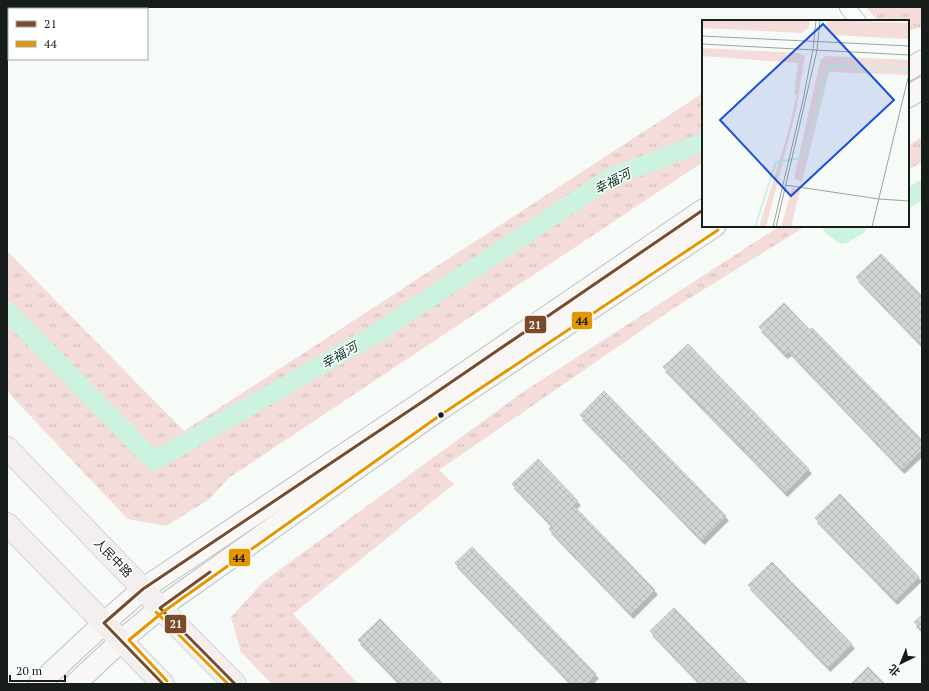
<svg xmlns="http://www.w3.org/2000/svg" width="929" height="691" viewBox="0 0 929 691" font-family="'PT Serif','Noto Sans SC',serif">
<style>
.grass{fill:url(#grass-tufts)}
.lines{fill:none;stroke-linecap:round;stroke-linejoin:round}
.canal{stroke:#cbf3df;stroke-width:19}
.building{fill:url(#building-cross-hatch);stroke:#bfc5c2;filter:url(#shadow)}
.minor-casing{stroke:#bdc2bf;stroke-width:17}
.secondary-casing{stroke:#bdc2bf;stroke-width:23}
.primary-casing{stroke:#d2d5d3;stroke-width:24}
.minor{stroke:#fefefe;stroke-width:15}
.secondary{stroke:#f9f7f6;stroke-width:21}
.primary{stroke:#f5eeee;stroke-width:22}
.bus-1-casing{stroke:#fff;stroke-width:6}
.bus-2-casing{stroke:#fff;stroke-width:6}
.bus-1{stroke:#7a4b2a;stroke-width:3}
.bus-2{stroke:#e19803;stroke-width:3}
.bus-dot{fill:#171e1a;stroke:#fff;stroke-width:1.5}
.labels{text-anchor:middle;stroke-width:3;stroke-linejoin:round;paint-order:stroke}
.street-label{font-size:12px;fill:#171e1a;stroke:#fff}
.water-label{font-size:13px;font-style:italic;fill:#033321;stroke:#fff}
.inset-river{fill:none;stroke:#cbf3df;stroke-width:2}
.inset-road{fill:none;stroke:#9da39f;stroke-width:1}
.view{fill:#1d4ed8;fill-opacity:0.15;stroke:#1d4ed8;stroke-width:2}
.inset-edge{fill:none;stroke:#171e1a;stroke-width:2}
.line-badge{stroke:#fff;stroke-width:1.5}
.badge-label{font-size:11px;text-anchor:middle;font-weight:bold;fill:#fff}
.pale-badge-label{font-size:11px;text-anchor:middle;font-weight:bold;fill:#111}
</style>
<defs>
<pattern id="grass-tufts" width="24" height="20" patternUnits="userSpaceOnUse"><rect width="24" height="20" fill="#f3dcd9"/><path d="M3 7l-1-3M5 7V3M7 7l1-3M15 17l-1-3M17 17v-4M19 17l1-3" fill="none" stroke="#d0bcba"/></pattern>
<pattern id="building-cross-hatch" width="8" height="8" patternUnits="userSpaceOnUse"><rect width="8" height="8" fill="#d1d7d4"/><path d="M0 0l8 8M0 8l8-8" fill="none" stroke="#b3b8b5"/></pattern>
<filter id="shadow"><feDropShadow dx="2.5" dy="4.5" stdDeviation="0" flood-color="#0004"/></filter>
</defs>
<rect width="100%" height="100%" fill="#f6fbf8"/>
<!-- grass -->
<g class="grass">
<polygon points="866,7 922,7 922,27 908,31 908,21 878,21"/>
<polygon points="703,93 703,162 230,477 208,500 166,526 128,519 83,472 7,391 7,251 184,431"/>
<polygon points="922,137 922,162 908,170 908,145"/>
<polygon points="780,226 806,226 674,308 439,470 454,484 293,614 358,684 272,684 241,652 231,617 263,582 523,392"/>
</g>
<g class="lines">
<!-- canal -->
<g class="canal">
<polyline points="908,198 922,190"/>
<polyline points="832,226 843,234 857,226"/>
<polyline points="7,311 154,461 377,333 610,178 703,142"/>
</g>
</g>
<!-- building -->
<g class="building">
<polygon points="881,254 922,296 922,345 856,277"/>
<polygon points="784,303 810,330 812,328 922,440 922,450 902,469 789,351 785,354 759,327"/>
<polygon points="688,344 809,469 785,492 663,367"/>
<polygon points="604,391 726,516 702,540 580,415"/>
<polygon points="538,459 578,501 573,505 655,590 631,614 549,529 552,525 512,484"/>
<polygon points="840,494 919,577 895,600 815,518"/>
<polygon points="472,547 596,674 585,684 572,684 455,563"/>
<polygon points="772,562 852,644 828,667 748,585"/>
<polygon points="674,608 748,684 701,684 650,631"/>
<polygon points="922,615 922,630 914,622"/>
<polygon points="380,619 443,684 401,684 358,640"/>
<polygon points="868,667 885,684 851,684"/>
</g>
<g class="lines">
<defs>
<polyline id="minor" points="847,7 858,21"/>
<g id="secondary">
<polyline points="908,70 922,61"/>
<polyline points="908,97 922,88"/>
<polyline points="39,684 104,623 143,589 428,398 703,210"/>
<polyline points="75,684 122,640 160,608 436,412 715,226"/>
</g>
<g id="primary">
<polyline points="7,448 143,589 160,608 235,684"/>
<polyline points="7,524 163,684"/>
</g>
</defs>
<!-- minor casing -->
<use href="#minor" class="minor-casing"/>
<!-- secondary casing -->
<use href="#secondary" class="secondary-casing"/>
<!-- primary casing -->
<use href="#primary" class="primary-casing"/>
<!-- minor -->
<use href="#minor" class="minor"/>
<!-- secondary -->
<use href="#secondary" class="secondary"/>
<!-- primary -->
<use href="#primary" class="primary"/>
<defs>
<g id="bus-1">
<polyline points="210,572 160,608 235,684"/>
<polyline points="163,684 104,623 143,589 428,398 703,210"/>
</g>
<g id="bus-2">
<polyline points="156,612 228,684"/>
<polyline points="167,681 129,640 163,612 439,416 718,230"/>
</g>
</defs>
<!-- bus-1 casing -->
<use href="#bus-1" class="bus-1-casing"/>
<!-- bus-2 casing -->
<use href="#bus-2" class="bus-2-casing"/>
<!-- bus-1 -->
<use href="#bus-1" class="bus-1"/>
<!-- bus-2 -->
<use href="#bus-2" class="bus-2"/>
</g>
<!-- markers -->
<circle class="bus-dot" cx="441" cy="415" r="3.5"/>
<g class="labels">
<!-- street labels -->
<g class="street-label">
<text transform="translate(113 558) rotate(46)" y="4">人民中路</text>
</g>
<!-- water labels -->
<g class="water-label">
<text transform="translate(612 181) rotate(-27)" y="5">幸福河</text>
<text transform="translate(339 355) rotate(-30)" y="5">幸福河</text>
</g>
</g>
<!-- overview -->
<g transform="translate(702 20)">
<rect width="207" height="207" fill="#f6fbf8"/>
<path d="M0,0H108L107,7L100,13L0,8ZM125,0L207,3V19L132,15L125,10ZM0,28L98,33L103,36L94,91L64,207H57L85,116L95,74H92L96,43L0,36ZM124,36L207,40V55L127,52L100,162L92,158L117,46L119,39ZM90,168L98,170L89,207H79Z" fill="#f3dcd9"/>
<path class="inset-river" d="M53,207L74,142L99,138L106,124L127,45L207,49"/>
<path class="inset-road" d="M0,16L207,26M0,24L207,35M83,165L177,179L207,181M71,207L101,80L111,29L114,0M74,207L115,30L118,0M170,207L207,54"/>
<path class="view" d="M121,4L192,80L89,176L18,100Z"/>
<rect width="207" height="207" class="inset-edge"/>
</g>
<g class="line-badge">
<rect x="571" y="311" width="22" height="19" rx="4" fill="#e19803"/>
<rect x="524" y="315" width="23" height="19" rx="4" fill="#7a4b2a"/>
<rect x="228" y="548" width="23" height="19" rx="4" fill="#e19803"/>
<rect x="164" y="614" width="23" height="20" rx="4" fill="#7a4b2a"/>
</g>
<g class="badge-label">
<text x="535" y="329">21</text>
<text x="176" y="628">21</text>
</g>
<g class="pale-badge-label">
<text x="582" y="325">44</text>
<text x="239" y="562">44</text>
</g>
<!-- border -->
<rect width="929" height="691" fill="none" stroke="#171e1a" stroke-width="16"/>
<!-- legend -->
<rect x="8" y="8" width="140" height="52" fill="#ffffff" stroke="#a2a5a3"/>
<rect x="16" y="21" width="20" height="6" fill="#7a4b2a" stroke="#a2a5a3"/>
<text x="44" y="28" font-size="12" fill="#171e1a">21</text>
<rect x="16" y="41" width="20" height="6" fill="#e19803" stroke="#a2a5a3"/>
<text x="44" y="48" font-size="12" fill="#171e1a">44</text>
<!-- north arrow -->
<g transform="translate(901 663) rotate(223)" stroke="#ffffff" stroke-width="3" paint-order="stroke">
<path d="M0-3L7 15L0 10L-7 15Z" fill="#171e1a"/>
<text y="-6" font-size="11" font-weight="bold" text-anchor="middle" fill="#171e1a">北</text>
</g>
<!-- scale -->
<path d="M10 675v6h55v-6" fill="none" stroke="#171e1a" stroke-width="2"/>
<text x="16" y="675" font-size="12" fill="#171e1a" stroke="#ffffff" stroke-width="3" paint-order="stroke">20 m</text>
</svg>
